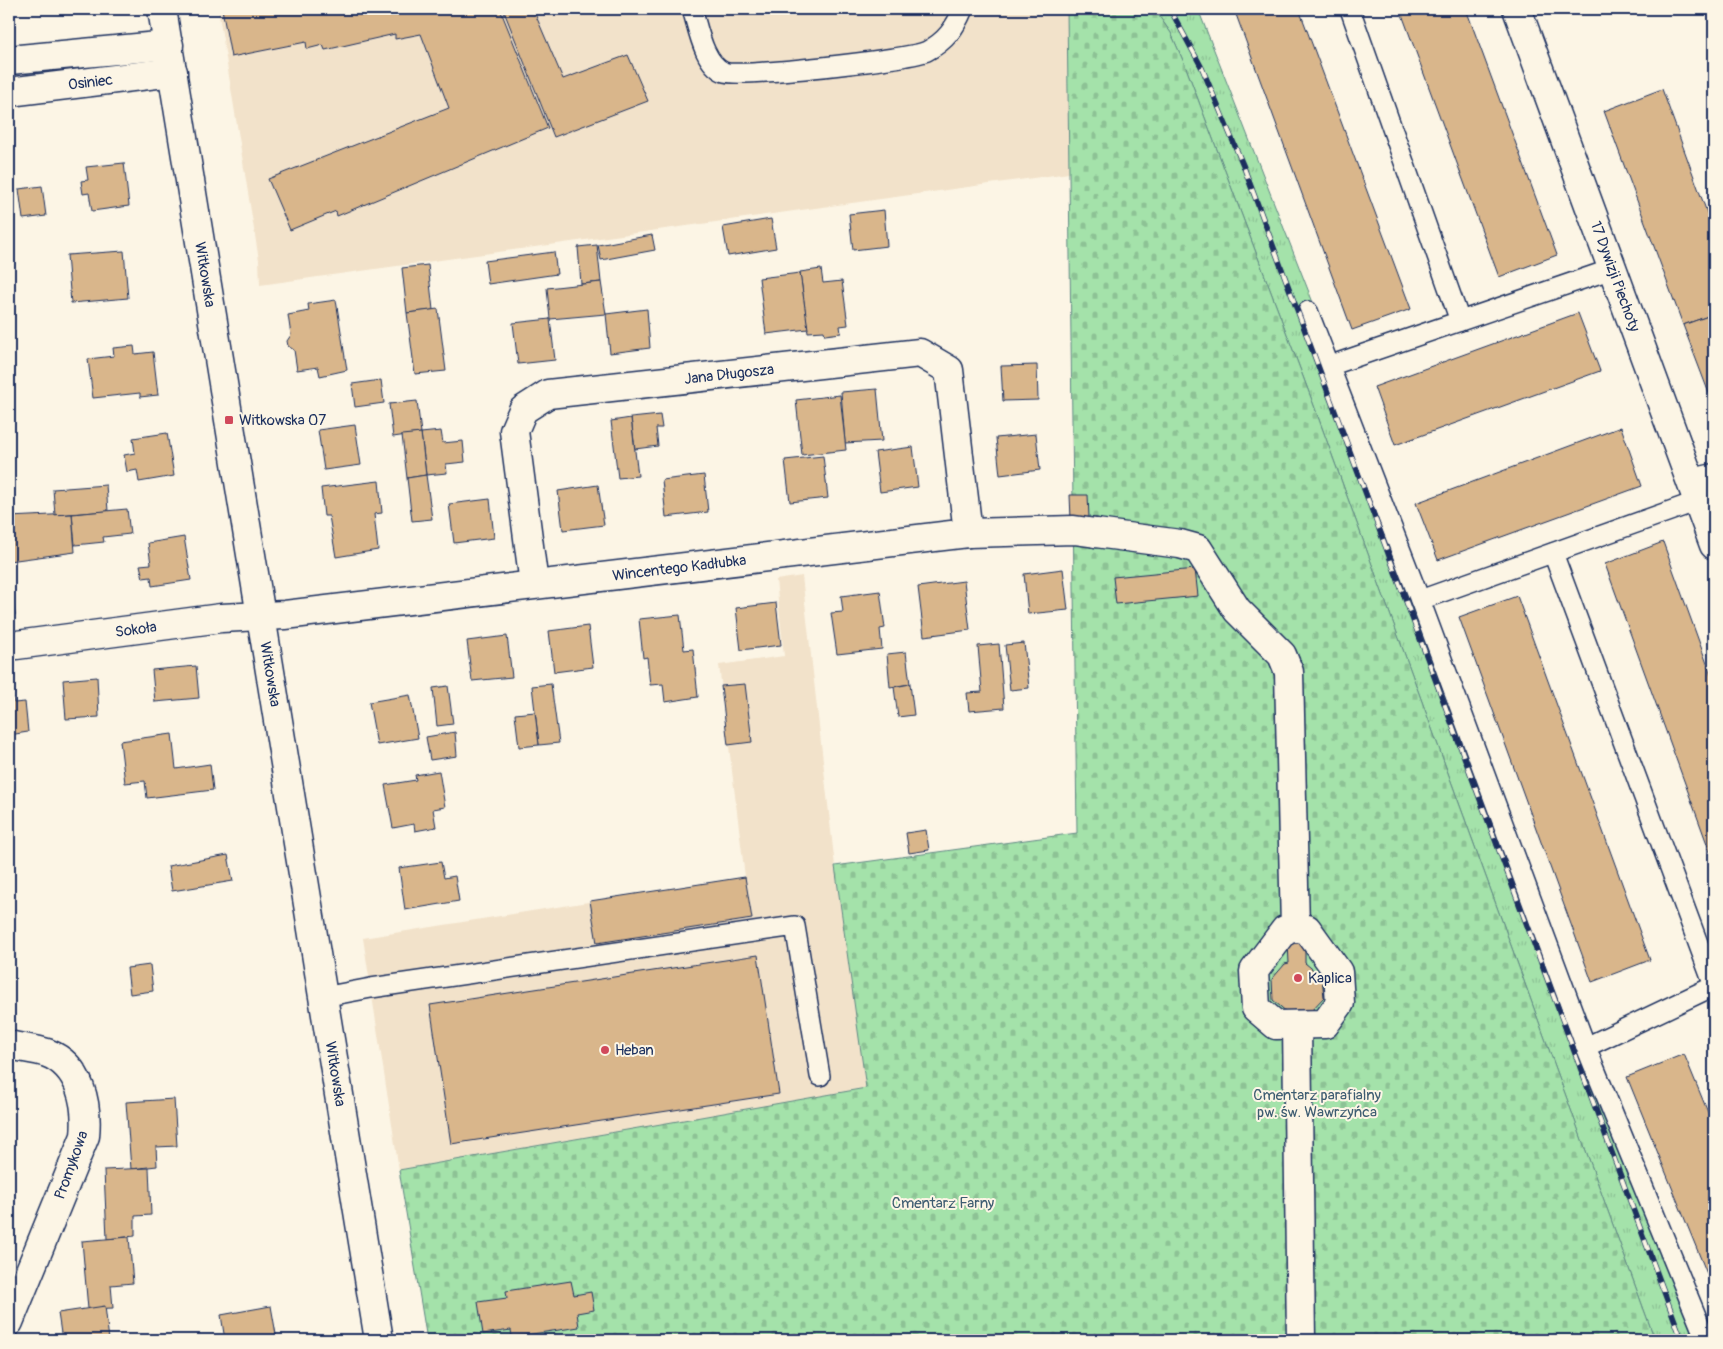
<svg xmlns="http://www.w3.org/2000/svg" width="1723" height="1349" viewBox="0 0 1723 1349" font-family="Pangolin,sans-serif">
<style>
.built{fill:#f2e2ca}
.grass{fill:url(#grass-tufts);stroke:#608884}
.cemetery{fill:url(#cemetery-stones);stroke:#608884}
.building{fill:#d9b68b;stroke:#1b2f5e}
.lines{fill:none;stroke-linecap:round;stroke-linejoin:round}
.service-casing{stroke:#1b2f5e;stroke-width:22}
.pedestrian-casing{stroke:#1b2f5e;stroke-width:31}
.minor-casing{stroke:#1b2f5e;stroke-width:31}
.tertiary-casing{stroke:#1b2f5e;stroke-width:31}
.service{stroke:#fcf5e5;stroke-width:19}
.pedestrian{stroke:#fcf5e5;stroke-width:28}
.minor{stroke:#fcf5e5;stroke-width:28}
.tertiary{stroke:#fcf5e5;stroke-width:28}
.rail-casing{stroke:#1b2f5e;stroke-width:5.5}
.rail{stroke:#fcf5e5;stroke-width:4;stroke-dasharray:11;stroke-linecap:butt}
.poi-dot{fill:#d1495b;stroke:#fcf5e5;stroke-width:2}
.labels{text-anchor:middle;stroke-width:4;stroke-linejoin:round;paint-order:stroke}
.street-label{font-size:15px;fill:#1b2f5e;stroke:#fcf5e5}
.poi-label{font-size:15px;fill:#1b2f5e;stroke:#fcf5e5;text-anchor:start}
.park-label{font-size:15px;fill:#3d5c71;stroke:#fcf5e5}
</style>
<defs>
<pattern id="grass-tufts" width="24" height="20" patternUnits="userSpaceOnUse" patternTransform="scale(1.25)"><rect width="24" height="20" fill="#a4e2aa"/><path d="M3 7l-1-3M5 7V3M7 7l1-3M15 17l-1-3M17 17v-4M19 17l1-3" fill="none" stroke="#8dc295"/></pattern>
<pattern id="cemetery-stones" width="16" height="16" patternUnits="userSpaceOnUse" patternTransform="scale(1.25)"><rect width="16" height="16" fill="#a4e2aa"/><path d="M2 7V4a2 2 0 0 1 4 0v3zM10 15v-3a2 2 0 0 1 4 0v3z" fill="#8dc295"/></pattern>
</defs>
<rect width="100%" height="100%" fill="#fcf5e5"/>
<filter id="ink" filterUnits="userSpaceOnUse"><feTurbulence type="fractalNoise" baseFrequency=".02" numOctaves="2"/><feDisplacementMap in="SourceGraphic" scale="10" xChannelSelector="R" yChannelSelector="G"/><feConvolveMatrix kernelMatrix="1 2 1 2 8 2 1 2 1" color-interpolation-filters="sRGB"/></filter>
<g filter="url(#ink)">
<!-- built -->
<g class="built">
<polygon points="218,9 1067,9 1069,173 260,285 259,260"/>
<polygon points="802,576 835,866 867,1088 399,1170 363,938 745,877 719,665 784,656 776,580"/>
</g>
<!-- grass -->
<polygon class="grass" points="1154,9 1198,9 1332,351 1706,1340 1655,1340 1313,403 1185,65 1171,33"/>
<!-- cemetery -->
<polygon class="cemetery" points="1067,9 1154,9 1171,33 1185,65 1313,403 1655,1340 427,1340 399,1170 866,1088 835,866 1077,833"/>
<!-- building -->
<g class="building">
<polygon points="222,9 500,9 548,128 337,216 336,211 290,230 268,179 449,108 421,34 395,39 395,34 325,50 323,45 307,49 306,42 231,57"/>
<polygon points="533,9 563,79 628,55 648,101 554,137 503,9"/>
<polygon points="1234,9 1299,9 1411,309 1352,330"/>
<polygon points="1400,9 1466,9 1557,255 1499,277"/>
<polygon points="1662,89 1714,232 1714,314 1683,325 1604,111"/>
<polygon points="124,163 129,206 92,211 89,193 83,194 81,181 88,180 86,167"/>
<polygon points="42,186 46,216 23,219 19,189"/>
<polygon points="884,210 887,246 853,250 849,214"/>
<polygon points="771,219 776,248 728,256 723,227"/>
<polygon points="652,235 655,250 601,260 598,245"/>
<polygon points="597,245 601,282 581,284 578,247"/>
<polygon points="124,251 128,298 71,303 67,255"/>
<polygon points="554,252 557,274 488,284 485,261"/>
<polygon points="428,265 433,310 407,313 402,268"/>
<polygon points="821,269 823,283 842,281 848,325 840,326 841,333 825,335 824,331 808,332 800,272"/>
<polygon points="800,273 808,329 766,334 759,278"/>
<polygon points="601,282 606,314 550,319 547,288"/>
<polygon points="336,300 347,370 320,376 318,367 297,370 294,350 288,346 287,341 291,335 288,315 309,311 308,304"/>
<polygon points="438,309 446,371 415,374 407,313"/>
<polygon points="647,309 650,348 610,353 606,314"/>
<polygon points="1578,313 1600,371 1395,445 1374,387"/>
<polygon points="1714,314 1714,395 1710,396 1683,325"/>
<polygon points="550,319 555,360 518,364 513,323"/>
<polygon points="134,346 135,354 153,352 158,395 140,397 140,393 93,398 88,359 114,356 113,348"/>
<polygon points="1037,365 1038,400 1003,401 1001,366"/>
<polygon points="381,380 384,403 355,407 352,384"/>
<polygon points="877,389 882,441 845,443 841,392"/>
<polygon points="840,395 846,450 802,455 796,400"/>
<polygon points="417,401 421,433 393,437 389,404"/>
<polygon points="660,415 662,428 656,428 658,446 635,449 631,418"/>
<polygon points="631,418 638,476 618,478 611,421"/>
<polygon points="355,425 361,465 324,470 318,430"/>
<polygon points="1621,427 1642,486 1438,560 1416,503"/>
<polygon points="441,431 443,443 463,441 465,462 446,464 447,473 426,475 421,433"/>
<polygon points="167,433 174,476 139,482 137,470 127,472 124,455 135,453 133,438"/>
<polygon points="421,433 426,475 407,478 402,435"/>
<polygon points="1036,434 1040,470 1000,475 996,438"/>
<polygon points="913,447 918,487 880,492 875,452"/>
<polygon points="823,456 828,498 790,502 785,460"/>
<polygon points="426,475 432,519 412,521 407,478"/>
<polygon points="704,475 708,512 666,517 662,480"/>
<polygon points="379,481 382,513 374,514 378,550 336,557 329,516 324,516 321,488"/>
<polygon points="106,485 108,511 55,515 53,489"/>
<polygon points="598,485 604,525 563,530 558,491"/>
<polygon points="1070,495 1088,495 1089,518 1071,519"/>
<polygon points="490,499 494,538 454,543 449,504"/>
<polygon points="127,509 130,534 103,537 104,542 75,545 72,514"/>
<polygon points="72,514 75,552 9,561 9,517"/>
<polygon points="184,537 191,580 152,586 151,577 143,578 140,565 151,564 148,543"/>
<polygon points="1663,542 1714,683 1714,863 1605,564"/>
<polygon points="9,567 15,615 9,616"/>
<polygon points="1063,569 1068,610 1028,614 1024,574"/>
<polygon points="1195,569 1198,596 1116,604 1113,577"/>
<polygon points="964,581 970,630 924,636 918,587"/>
<polygon points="880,591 885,628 880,629 882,649 837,654 831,613 843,612 841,596"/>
<polygon points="1517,596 1650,960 1592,982 1459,617"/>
<polygon points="776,603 781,645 741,650 736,608"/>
<polygon points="680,615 684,650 693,649 698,697 665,702 663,684 650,685 647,657 643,658 639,619"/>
<polygon points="588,626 593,667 554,672 549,631"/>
<polygon points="507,636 512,677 472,681 467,641"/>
<polygon points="1024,643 1029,688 1010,690 1005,645"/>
<polygon points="999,644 1004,708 969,711 967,693 982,692 978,646"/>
<polygon points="906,652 910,684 890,687 887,654"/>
<polygon points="196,666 199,698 155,702 152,670"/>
<polygon points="97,677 99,717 66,719 63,680"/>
<polygon points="551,684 559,743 539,745 532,686"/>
<polygon points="745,684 752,742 728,745 721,686"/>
<polygon points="910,684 914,715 898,717 894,687"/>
<polygon points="9,686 12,686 14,703 25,702 28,732 9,735"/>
<polygon points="448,686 453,724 437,726 433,688"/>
<polygon points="410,695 418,738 377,745 369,702"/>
<polygon points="535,712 539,745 519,747 515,714"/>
<polygon points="455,732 457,756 430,760 426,737"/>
<polygon points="172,734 176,769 210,764 213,790 147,798 145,781 125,783 120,741"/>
<polygon points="439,771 445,807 433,809 436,827 415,831 414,824 393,828 385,785 416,780 415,775"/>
<polygon points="926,830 929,850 909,853 906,833"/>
<polygon points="228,855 233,881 172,891 168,866"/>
<polygon points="441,862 444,878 455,876 459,901 405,910 399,868"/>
<polygon points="745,877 752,919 597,943 590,901"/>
<polygon points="1305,942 1305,963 1322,977 1324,997 1310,1012 1289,1014 1273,1000 1272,979 1285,964 1289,963 1288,943"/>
<polygon points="758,955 779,1094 451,1144 430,1005"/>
<polygon points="150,965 153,991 130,994 127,968"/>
<polygon points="1684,1054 1714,1127 1714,1291 1627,1077"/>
<polygon points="174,1099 177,1146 156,1147 157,1166 131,1169 126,1102"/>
<polygon points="149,1168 151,1215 135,1216 135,1236 107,1239 104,1170"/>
<polygon points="129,1237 133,1283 111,1285 113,1308 88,1309 82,1241"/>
<polygon points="571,1281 574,1295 591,1292 594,1310 577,1313 579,1327 512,1337 511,1330 483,1334 478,1302 507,1298 506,1291"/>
<polygon points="105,1306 109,1340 62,1340 58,1313"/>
<polygon points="271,1306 277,1340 225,1340 221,1315"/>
</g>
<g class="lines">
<defs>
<g id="service">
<path d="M692,9C698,27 703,63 724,72C739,78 911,59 927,51C946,41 955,28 963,9"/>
<polyline points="1350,9 1460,321"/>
<polyline points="1308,311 1420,600 1586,1047 1706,1340"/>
<polyline points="1329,366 1612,269"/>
<polyline points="1553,553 1714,986"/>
<polyline points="1420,600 1698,501"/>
<polyline points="323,997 371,988 795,926 820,1076"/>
<polyline points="1586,1047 1714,986"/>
</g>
<g id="pedestrian">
<polyline points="1096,533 1180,544 1198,549 1237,610 1282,655 1289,672 1295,928"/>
<polygon points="1295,928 1307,929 1338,972 1340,1003 1325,1024 1276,1025 1256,1008 1254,971 1285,930"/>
<polyline points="1297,1025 1301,1340"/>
</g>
<g id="minor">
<path id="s1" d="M1517,9L1714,545"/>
<polyline points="1692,483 1714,478"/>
<path id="s2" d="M534,584L514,431L523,410L548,394L920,353L949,370L968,533"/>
<path id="s3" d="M9,646L221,618L285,615L968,533L1074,530L1096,533"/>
<path d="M9,1045C21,1048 35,1049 47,1053C81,1066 88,1105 85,1136L9,1322"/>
</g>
<g id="tertiary">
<path id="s4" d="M162,9L379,1340"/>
<polyline points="9,60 169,45"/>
<path id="s5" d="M9,92L173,72"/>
</g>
</defs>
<!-- service casing -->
<use href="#service" class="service-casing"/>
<!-- pedestrian casing -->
<use href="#pedestrian" class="pedestrian-casing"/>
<!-- minor casing -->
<use href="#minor" class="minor-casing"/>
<!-- tertiary casing -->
<use href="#tertiary" class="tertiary-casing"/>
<!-- service -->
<use href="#service" class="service"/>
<!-- pedestrian -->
<use href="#pedestrian" class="pedestrian"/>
<!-- minor -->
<use href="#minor" class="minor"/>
<!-- tertiary -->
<use href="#tertiary" class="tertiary"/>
<defs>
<polyline id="rail" points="1170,9 1202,68 1243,165 1682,1340"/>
</defs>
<!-- rail casing -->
<use href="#rail" class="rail-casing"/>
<!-- rail -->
<use href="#rail" class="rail"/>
</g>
</g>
<!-- markers -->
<g class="poi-dot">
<rect x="224" y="415" width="10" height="10" rx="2.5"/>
<circle cx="1298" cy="978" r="5"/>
<circle cx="605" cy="1050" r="5"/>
</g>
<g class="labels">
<!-- street labels -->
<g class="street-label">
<text dy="5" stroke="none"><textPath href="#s5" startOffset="82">Osiniec</textPath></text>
<text dy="5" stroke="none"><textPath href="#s4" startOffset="269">Witkowska</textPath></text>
<text dy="5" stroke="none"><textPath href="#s1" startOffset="285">17 Dywizji Piechoty</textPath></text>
<text dy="5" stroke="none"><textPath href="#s2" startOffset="389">Jana Długosza</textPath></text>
<text dy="5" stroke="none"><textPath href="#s3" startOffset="675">Wincentego Kadłubka</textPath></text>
<text dy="5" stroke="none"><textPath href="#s3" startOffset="128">Sokoła</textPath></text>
<text dy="5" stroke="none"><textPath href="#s4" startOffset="674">Witkowska</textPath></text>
<text dy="5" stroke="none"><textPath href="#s4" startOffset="1079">Witkowska</textPath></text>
<text transform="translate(71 1165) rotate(-70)" y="5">Promykowa</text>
</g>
<!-- poi labels -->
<g class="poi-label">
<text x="239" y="425">Witkowska 07</text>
<text x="1308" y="983">Kaplica</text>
<text x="615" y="1055">Heban</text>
</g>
<!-- park labels -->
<g class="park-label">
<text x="1317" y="1100">Cmentarz parafialny<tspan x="1317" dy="17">pw. św. Wawrzyńca</tspan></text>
<text x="943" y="1208">Cmentarz Farny</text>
</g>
</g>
<!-- margin -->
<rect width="1723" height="1349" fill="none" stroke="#fcf5e5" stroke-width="30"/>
<rect x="15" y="15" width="1693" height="1319" fill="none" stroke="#1b2f5e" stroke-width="2" filter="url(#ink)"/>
</svg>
